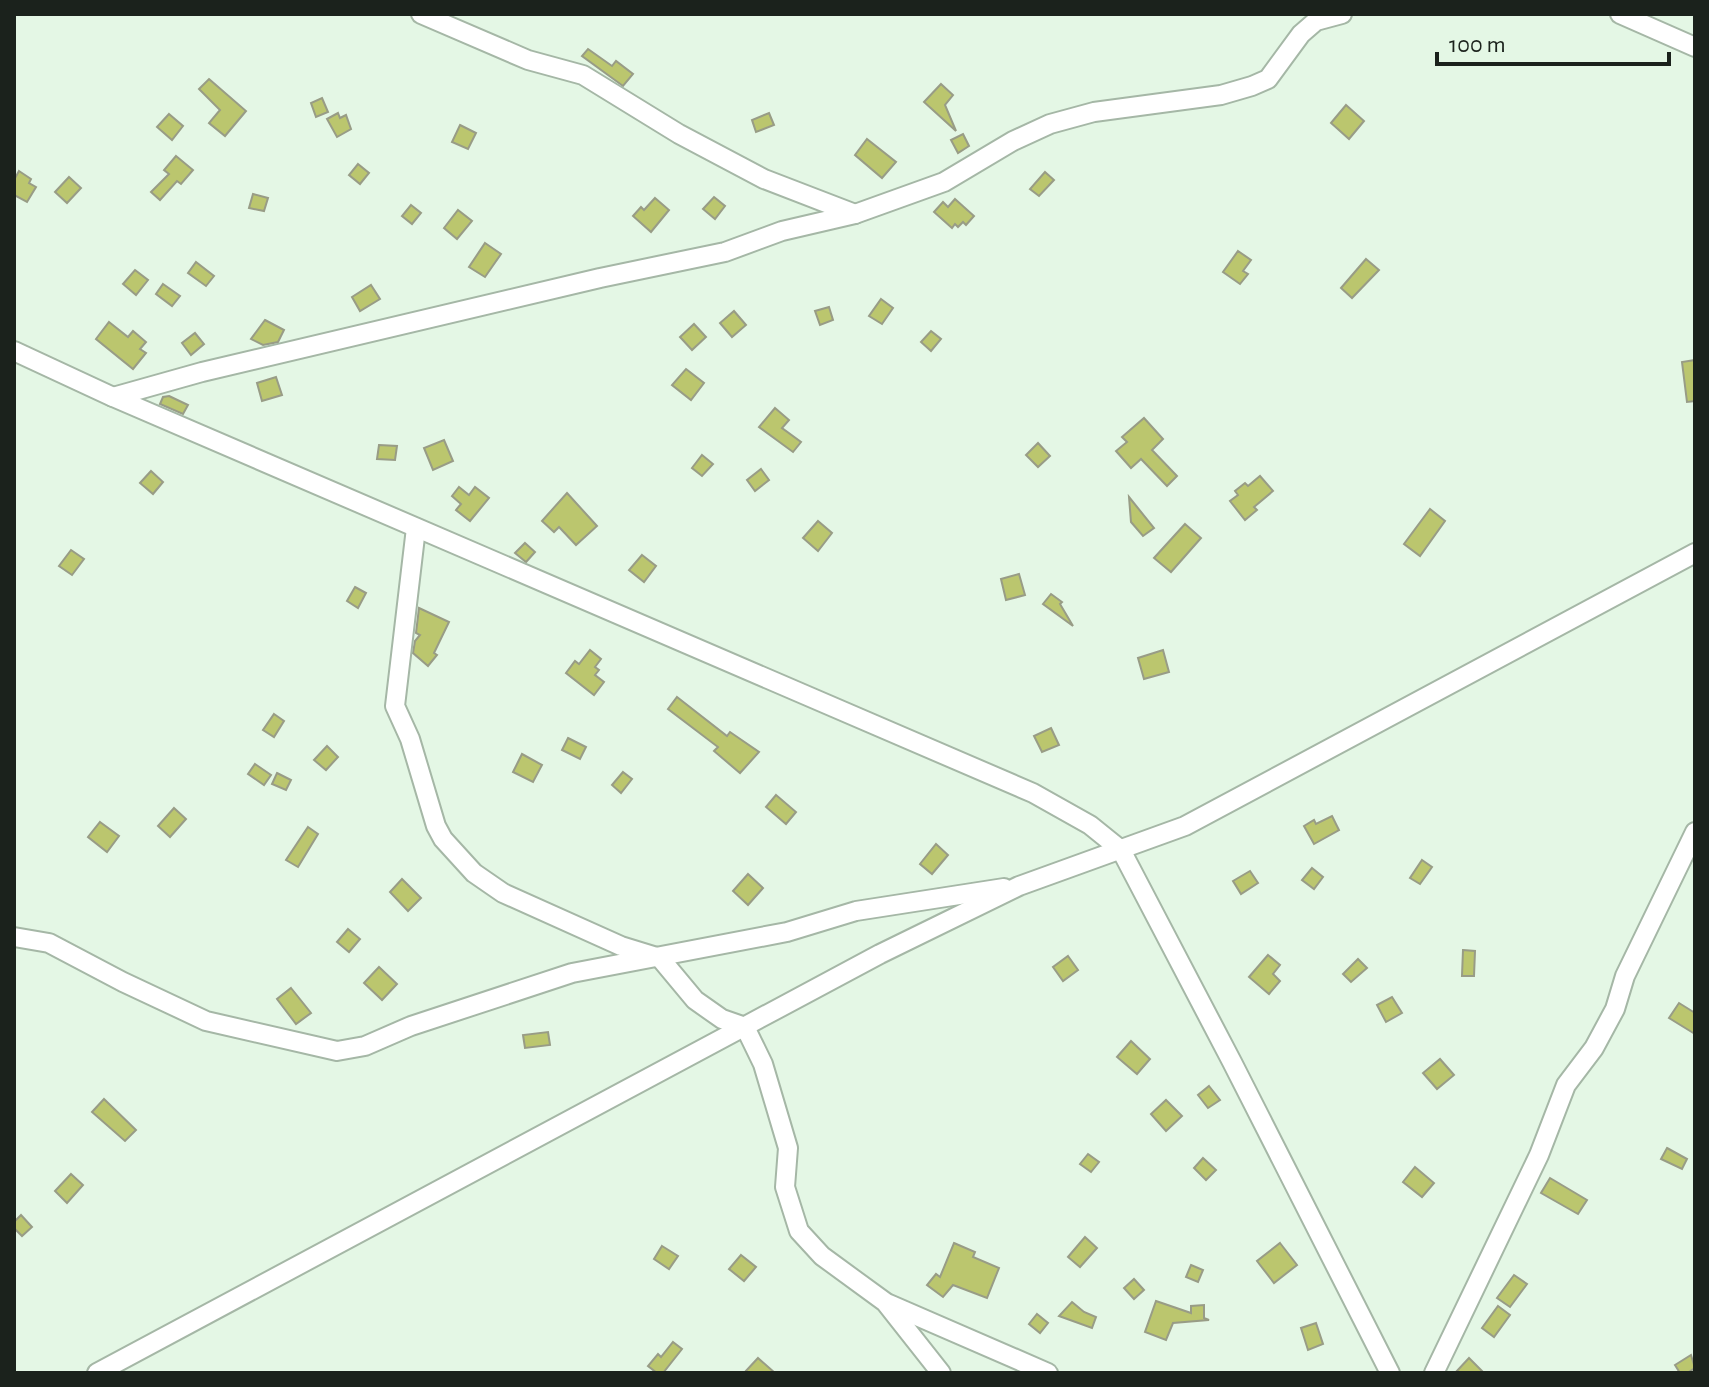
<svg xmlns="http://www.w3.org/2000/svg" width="1709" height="1387" viewBox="0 0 1709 1387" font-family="'Alegreya Sans',sans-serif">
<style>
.building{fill:#bbc66e;stroke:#989c86;stroke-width:2}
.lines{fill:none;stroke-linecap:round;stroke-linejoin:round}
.minor-casing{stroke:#a5b7a6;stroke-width:22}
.minor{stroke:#fff;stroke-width:18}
</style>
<rect width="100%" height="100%" fill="#e4f7e5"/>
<!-- building -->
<g class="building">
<polygon points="588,49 612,66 616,61 633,74 623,86 582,56"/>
<polygon points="209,79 246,111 225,136 209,123 220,110 199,89"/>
<polygon points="941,84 953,95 945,105 956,131 924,102"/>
<polygon points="322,98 328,112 316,117 311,103"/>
<polygon points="1346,105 1364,121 1349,139 1331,123"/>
<polygon points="338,113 340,118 346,115 351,129 337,137 327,119"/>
<polygon points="769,113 774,125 756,132 752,120"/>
<polygon points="169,114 183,126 172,140 157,127"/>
<polygon points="460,125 476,133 468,149 452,142"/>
<polygon points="963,134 969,146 958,153 951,140"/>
<polygon points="867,139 896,162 882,178 855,155"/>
<polygon points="176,156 193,170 181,184 177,181 160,200 151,192 169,174 164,170"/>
<polygon points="358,164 369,173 360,184 349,175"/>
<polygon points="19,171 31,179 29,183 36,187 27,202 14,195 14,180"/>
<polygon points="1045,172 1054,180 1039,196 1030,189"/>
<polygon points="69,177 81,188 67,203 55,192"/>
<polygon points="253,194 268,198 264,211 249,208"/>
<polygon points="714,197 725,206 715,219 703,209"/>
<polygon points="655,198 669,210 651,232 633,216 641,207 644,210"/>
<polygon points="955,199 974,216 966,225 963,222 958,227 955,224 952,228 934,212 943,202 948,207"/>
<polygon points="411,205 421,213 412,224 402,216"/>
<polygon points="458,210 472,221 457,239 444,228"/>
<polygon points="485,243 501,254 485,277 469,267"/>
<polygon points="1238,251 1251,260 1243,271 1248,274 1240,284 1223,272"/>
<polygon points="1366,259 1379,270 1352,298 1341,288"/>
<polygon points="196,262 214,276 206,286 188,273"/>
<polygon points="135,270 148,280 136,295 123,284"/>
<polygon points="163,284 180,296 172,306 156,294"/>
<polygon points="371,285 380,299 360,311 352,297"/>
<polygon points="881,299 893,308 882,324 869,316"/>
<polygon points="829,307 833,320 820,325 815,311"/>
<polygon points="734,311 746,325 732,337 720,323"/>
<polygon points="265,320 284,330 278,342 263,345 251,339"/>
<polygon points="109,322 128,337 133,331 146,342 140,349 146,353 133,369 96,339"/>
<polygon points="694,324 706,337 692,350 680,337"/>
<polygon points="931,331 941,339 931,351 921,342"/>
<polygon points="195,333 204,344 191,355 182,343"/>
<polygon points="1695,360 1695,401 1687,402 1682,362"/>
<polygon points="686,369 704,383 691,400 672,385"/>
<polygon points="276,377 282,395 262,401 257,383"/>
<polygon points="169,396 188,405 183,414 160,404 163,397"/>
<polygon points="775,408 789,420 782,428 801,442 793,452 759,427"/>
<polygon points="1144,418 1163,439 1152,450 1177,476 1167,486 1141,459 1131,468 1116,451 1127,442 1122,437"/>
<polygon points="444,440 453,461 433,470 424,448"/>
<polygon points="1038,443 1050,456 1038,467 1026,455"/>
<polygon points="379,445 397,446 395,460 377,459"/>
<polygon points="702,455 713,464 702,476 692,468"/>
<polygon points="761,469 769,480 755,491 747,480"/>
<polygon points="151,471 163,482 153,494 140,483"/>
<polygon points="1260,476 1273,491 1254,507 1257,510 1245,520 1230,501 1238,495 1235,491 1245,483 1248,486"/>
<polygon points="459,487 469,495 475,487 489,498 470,521 456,510 461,504 452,496"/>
<polygon points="567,493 597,526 576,545 559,527 554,532 542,521"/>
<polygon points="1129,497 1154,528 1143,536 1131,522"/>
<polygon points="1430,509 1445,521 1420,556 1404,544"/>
<polygon points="818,521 832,533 818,551 803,538"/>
<polygon points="1185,524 1201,538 1171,572 1154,558"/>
<polygon points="525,543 535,552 526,562 515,553"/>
<polygon points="71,550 84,559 72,575 59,566"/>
<polygon points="642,555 656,566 644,582 629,570"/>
<polygon points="1019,574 1025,595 1006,600 1001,579"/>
<polygon points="355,587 366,593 358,608 347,601"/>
<polygon points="1051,594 1062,602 1060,604 1073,626 1043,604"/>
<polygon points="419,608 449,622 434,653 437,655 428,666 413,653 415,641 420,635 416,633"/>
<polygon points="590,650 601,659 595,667 599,670 595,675 604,682 594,695 566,673 575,661 579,664"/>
<polygon points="1163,650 1169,672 1144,679 1138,658"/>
<polygon points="677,697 727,736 730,732 759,752 740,773 714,751 718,747 668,709"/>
<polygon points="274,714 284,721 274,737 263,730"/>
<polygon points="1051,728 1059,745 1042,752 1034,736"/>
<polygon points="568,738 586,747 580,759 562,750"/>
<polygon points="327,746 338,757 326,770 314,760"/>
<polygon points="522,754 542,765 533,782 513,772"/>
<polygon points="255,764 271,775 264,785 248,774"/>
<polygon points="623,772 632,779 621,793 612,785"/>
<polygon points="277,773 291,780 286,790 272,784"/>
<polygon points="776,795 796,812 786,824 766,807"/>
<polygon points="174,808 186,819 170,837 158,826"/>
<polygon points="1332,816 1339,830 1314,844 1304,826 1314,820 1316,824"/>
<polygon points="100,822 119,836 107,852 88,837"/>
<polygon points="308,827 318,834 298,867 286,860"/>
<polygon points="936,844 948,855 932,874 920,864"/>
<polygon points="1422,860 1432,867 1420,884 1410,878"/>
<polygon points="1312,868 1323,877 1314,889 1302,880"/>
<polygon points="1250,871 1258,883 1241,894 1233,881"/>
<polygon points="748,874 763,888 748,905 733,891"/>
<polygon points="402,879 421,898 408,911 390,892"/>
<polygon points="348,929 360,939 349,952 337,942"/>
<polygon points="1463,950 1475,951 1474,976 1462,976"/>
<polygon points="1268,955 1280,965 1273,974 1280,981 1269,994 1249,977"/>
<polygon points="1068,956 1078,970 1063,981 1053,967"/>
<polygon points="1358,959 1367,968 1351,982 1343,974"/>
<polygon points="379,967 397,984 382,1000 364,983"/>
<polygon points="291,988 311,1013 296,1024 277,999"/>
<polygon points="1392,997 1402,1013 1386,1022 1377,1005"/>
<polygon points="1679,1003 1695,1013 1695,1034 1669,1018"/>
<polygon points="548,1032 550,1045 525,1048 523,1035"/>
<polygon points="1131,1041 1150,1059 1137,1074 1117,1057"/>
<polygon points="1440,1059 1454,1075 1437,1089 1423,1073"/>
<polygon points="1209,1086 1220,1100 1208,1108 1198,1095"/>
<polygon points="104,1099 136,1130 125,1141 92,1112"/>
<polygon points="1166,1100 1182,1116 1166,1131 1151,1114"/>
<polygon points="1667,1148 1687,1159 1682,1169 1661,1159"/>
<polygon points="1088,1154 1099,1162 1091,1172 1080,1164"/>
<polygon points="1203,1158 1216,1170 1206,1180 1194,1168"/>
<polygon points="1415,1167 1434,1183 1422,1197 1403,1182"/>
<polygon points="71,1174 83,1185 67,1203 55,1191"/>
<polygon points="1550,1178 1587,1200 1578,1214 1541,1193"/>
<polygon points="21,1215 32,1227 22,1236 14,1228 14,1222"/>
<polygon points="1085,1237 1097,1248 1080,1267 1068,1257"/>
<polygon points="954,1243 975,1252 973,1257 999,1268 987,1298 953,1285 943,1297 927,1285 936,1274 940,1277"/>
<polygon points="1280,1243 1297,1265 1274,1283 1257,1261"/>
<polygon points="662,1246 678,1256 669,1269 654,1259"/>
<polygon points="741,1255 756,1267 744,1281 729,1269"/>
<polygon points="1191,1265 1203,1270 1198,1282 1186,1277"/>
<polygon points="1514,1275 1527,1284 1510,1307 1497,1298"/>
<polygon points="1134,1279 1144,1290 1134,1299 1124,1288"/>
<polygon points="1156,1301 1191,1313 1191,1306 1204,1305 1204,1318 1209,1320 1173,1323 1166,1340 1145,1332"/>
<polygon points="1072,1302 1084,1312 1096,1317 1092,1328 1059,1316"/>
<polygon points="1498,1306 1510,1315 1494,1337 1482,1328"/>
<polygon points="1037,1314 1048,1323 1040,1333 1029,1324"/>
<polygon points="1316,1323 1323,1344 1308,1350 1301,1328"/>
<polygon points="673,1342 682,1349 663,1373 657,1373 648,1366 658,1354 661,1357"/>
<polygon points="1691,1355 1695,1368 1687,1373 1680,1373 1675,1365"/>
<polygon points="758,1358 775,1373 744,1373"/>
<polygon points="1469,1358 1484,1373 1455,1373"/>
</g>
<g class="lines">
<defs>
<g id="minor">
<polyline points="421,14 528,60 583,75 679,134 764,179 855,214"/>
<polyline points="1620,14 1695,47"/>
<polyline points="14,351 113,397 1033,793 1090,825 1121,850 1232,1062 1390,1373"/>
<polyline points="113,397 202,372 600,278 725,252 782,231 855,214 944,182 1013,141 1050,124 1094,112 1221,95 1252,86 1268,79 1301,34 1316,21 1342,14"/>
<polyline points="416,528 395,706 410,739 436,826 443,839 474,873 503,893 621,946 660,958 695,1000 722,1019 745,1027 763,1064 788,1148 785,1187 799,1231 822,1256 885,1302 941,1373"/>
<polyline points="14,937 49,943 123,982 206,1021 337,1051 365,1046 411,1026 572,973 787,932 856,911 1004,888"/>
<polyline points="889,1304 1048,1373"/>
<polyline points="97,1373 880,954 1019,886 1185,826 1695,553"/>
<polyline points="1434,1373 1539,1155 1566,1085 1594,1048 1615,1009 1625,976 1695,832"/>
</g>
</defs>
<!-- minor casing -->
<use href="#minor" class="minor-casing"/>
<!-- minor -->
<use href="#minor" class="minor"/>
</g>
<!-- border -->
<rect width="1709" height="1387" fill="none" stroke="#1b221c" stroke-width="32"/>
<!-- scale -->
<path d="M1437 52v12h232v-12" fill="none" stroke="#1b221c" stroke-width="4"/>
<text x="1449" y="52" font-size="24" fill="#1b221c" stroke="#e4f7e5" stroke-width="6" paint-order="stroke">100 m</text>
</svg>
